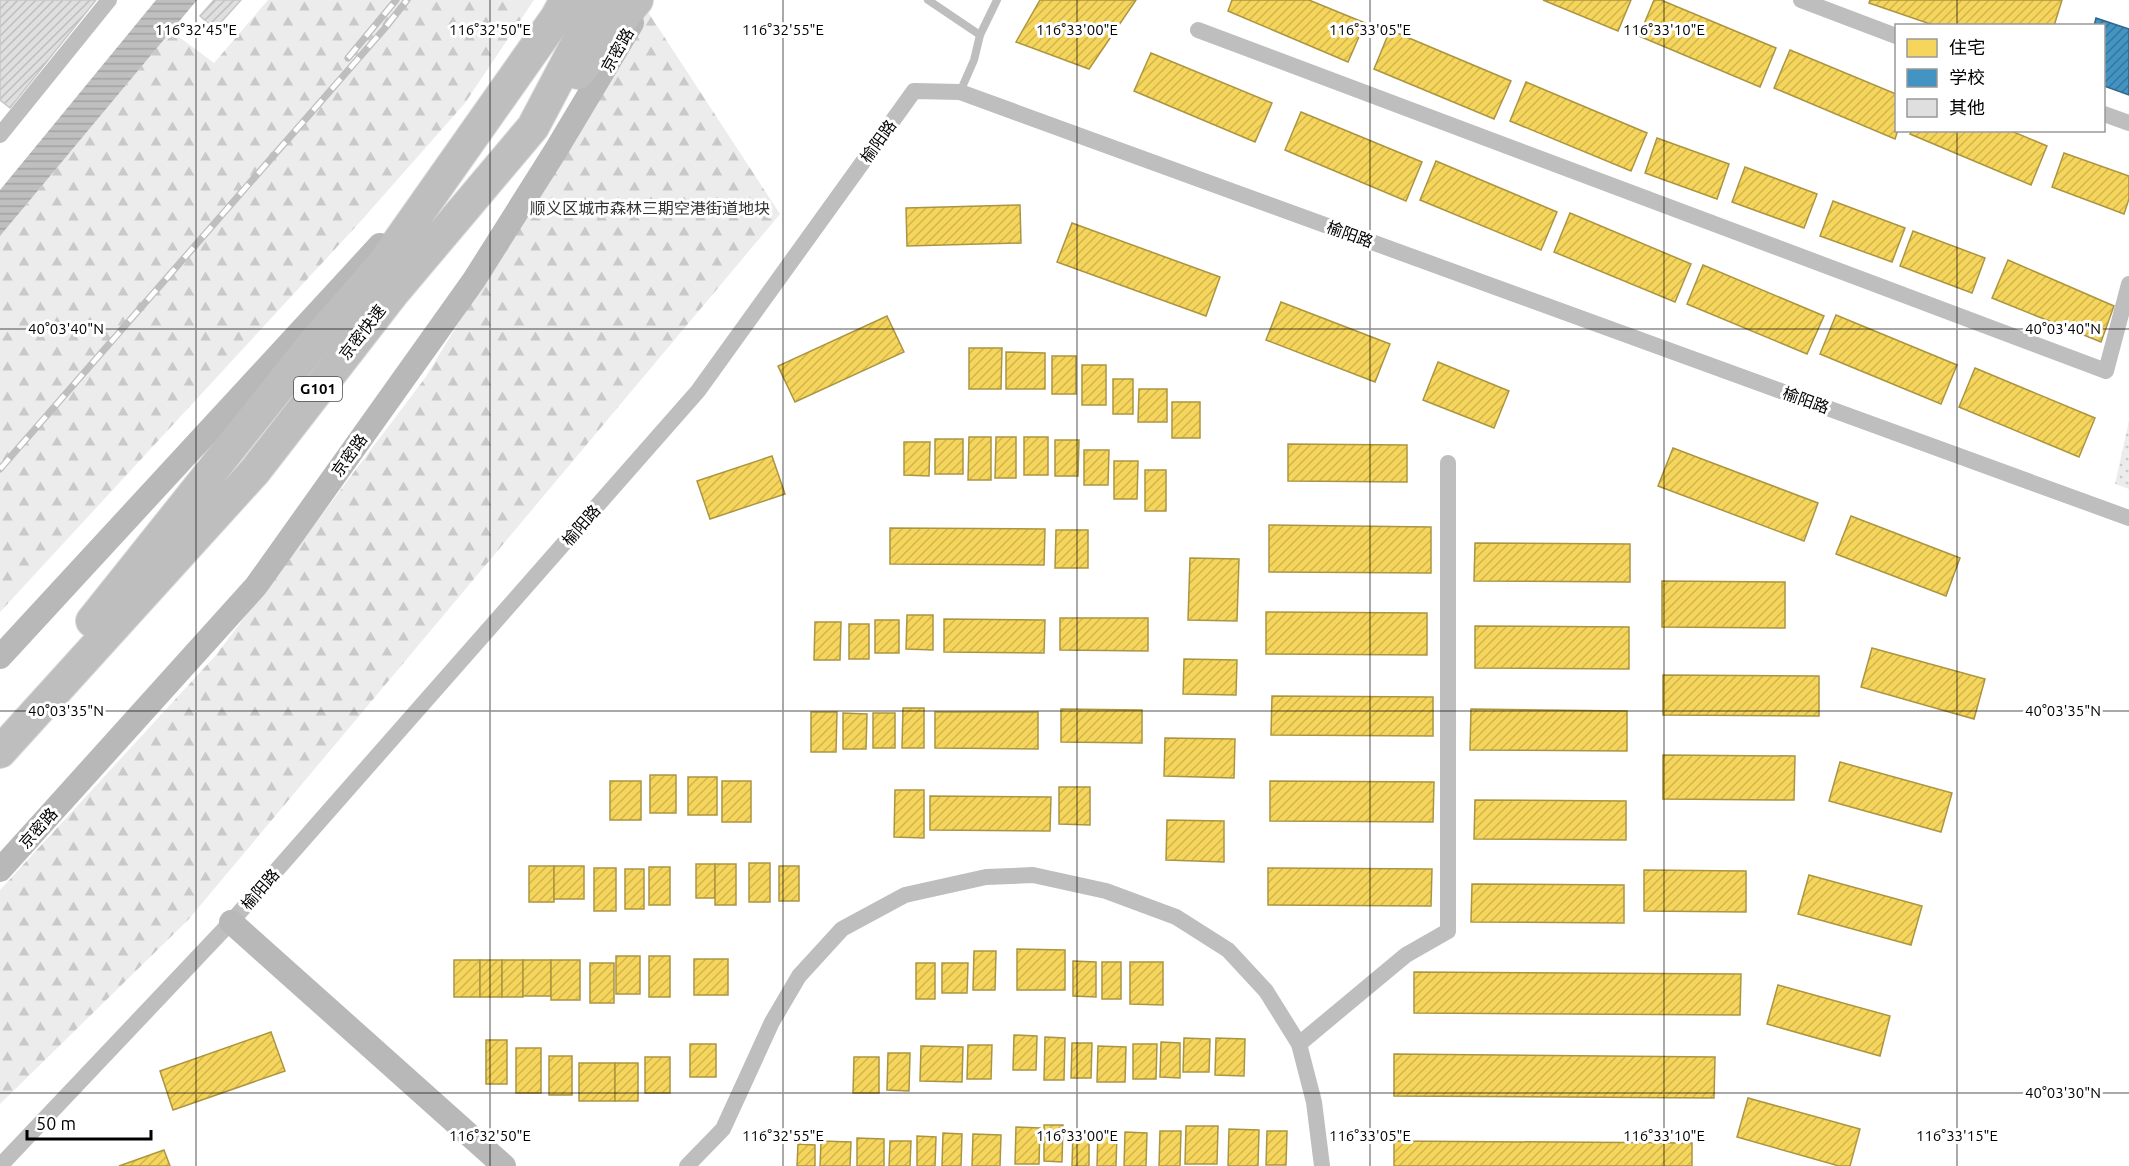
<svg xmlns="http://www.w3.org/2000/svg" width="2129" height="1166" viewBox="0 0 2129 1166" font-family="Ubuntu,'Noto Sans SC',sans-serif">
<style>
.grass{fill:url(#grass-dots)}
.forest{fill:url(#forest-firs)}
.water{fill:url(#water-rules)}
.homes{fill:url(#homes-hatch);stroke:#ac9540;stroke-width:1.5}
.schools{fill:url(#schools-hatch);stroke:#2f6788;stroke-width:1.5}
.building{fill:url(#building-hatch);stroke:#c7c7c7;stroke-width:1.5}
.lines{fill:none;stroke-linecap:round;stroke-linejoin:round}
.highway-casing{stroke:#dbdbdb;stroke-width:34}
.lane{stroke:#bebebe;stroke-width:8}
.street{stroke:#bebebe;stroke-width:16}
.secondary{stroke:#b8b8b8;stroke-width:24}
.highway{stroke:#bebebe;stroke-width:32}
.rail-casing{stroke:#bebebe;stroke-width:7}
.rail{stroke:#fff;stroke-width:4.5;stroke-dasharray:14;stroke-linecap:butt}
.ticks{fill:none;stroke:#000;stroke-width:1.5;stroke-opacity:0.45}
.labels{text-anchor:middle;stroke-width:6;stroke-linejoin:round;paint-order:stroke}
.shield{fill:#fff;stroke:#4c4c4c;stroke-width:1.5}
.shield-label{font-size:15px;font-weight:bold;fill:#000}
.street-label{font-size:16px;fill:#000;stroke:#fff}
.park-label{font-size:16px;fill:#333;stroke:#fff}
.ticks-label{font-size:15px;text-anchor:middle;fill:#000;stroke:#fff;stroke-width:6;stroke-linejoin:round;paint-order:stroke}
</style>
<defs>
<pattern id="grass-dots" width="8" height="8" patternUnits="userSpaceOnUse" patternTransform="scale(1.5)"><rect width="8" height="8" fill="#ececec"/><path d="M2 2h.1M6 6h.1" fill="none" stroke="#c9c9c9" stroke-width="1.8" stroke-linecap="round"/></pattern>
<pattern id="forest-firs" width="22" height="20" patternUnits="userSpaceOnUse" patternTransform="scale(1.5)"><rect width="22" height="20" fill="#ececec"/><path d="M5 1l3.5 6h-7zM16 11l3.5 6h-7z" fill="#c9c9c9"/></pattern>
<pattern id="water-rules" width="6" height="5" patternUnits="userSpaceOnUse" patternTransform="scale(1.5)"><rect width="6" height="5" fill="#bfbfbf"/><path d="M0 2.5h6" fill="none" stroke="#a2a2a2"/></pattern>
<pattern id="homes-hatch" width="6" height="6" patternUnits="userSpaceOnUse" patternTransform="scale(1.5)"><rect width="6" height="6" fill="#f6d55c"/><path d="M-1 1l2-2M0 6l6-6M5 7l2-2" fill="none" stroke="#d1b54e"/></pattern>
<pattern id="schools-hatch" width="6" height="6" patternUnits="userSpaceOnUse" patternTransform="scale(1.5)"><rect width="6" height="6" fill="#4393c3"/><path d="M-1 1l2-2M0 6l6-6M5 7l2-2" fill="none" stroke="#36769c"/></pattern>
<pattern id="building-hatch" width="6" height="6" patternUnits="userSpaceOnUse" patternTransform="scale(1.5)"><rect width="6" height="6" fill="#dfdfdf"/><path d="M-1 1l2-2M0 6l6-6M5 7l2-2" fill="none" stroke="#bebebe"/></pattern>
</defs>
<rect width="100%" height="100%" fill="#fff"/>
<!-- grass -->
<polygon class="grass" points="2129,421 2129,489 2115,484"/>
<!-- forest -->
<g class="forest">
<polygon points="268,0 534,0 465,103 360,222 0,612 0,236 171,31 214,63"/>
<polygon points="648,12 780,214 188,920 0,1104 0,890 216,655 425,378"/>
</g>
<!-- water -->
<polygon class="water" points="156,0 197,0 0,236 0,190"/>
<!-- homes -->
<g class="homes">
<polygon points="1040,0 1136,0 1089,69 1016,42"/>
<polygon points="1232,0 1309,0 1365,23 1348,62 1228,11"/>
<polygon points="1543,0 1631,0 1618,31"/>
<polygon points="1654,0 1661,0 1776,48 1760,87 1639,36"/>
<polygon points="1870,0 2062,0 2054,26 1936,26 1869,3"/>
<polygon points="1390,30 1511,81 1494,119 1374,69"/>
<polygon points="1790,50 1896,94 1896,130 1898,130 1895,139 1774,88"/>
<polygon points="1151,53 1272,103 1255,142 1134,91"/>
<polygon points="1526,82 1647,133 1631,171 1510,121"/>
<polygon points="1301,112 1422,162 1406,201 1285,150"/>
<polygon points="1912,130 2009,130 2047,146 2031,185 1910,134"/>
<polygon points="1657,138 1729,164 1717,199 1645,173"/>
<polygon points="2064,153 2129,176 2129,199 2124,214 2052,187"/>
<polygon points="1436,161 1557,212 1541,250 1420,200"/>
<polygon points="1745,167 1817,194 1804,228 1732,202"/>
<polygon points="1833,201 1905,228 1892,262 1820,236"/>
<polygon points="1020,205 1021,243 907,246 906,208"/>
<polygon points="1570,213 1691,264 1675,302 1554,252"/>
<polygon points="1072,223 1220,277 1206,316 1057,262"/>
<polygon points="1913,231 1985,258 1972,293 1900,266"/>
<polygon points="2008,260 2114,306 2101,342 1992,298"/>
<polygon points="1703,265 1824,316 1807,354 1687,304"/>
<polygon points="1281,302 1390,344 1375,382 1266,340"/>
<polygon points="1836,315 1957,365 1941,404 1820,354"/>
<polygon points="887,316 904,352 795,402 778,366"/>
<polygon points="969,348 1002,348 1001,389 969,389"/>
<polygon points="1006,352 1045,353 1045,389 1006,389"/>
<rect x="1052" y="356" width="24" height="38"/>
<polygon points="1438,362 1509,391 1494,428 1423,400"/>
<rect x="1082" y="365" width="24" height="40"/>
<polygon points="1975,368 2095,418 2079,457 1959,407"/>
<rect x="1113" y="379" width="20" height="35"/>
<polygon points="1139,389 1167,389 1167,422 1138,422"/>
<rect x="1172" y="402" width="28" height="36"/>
<polygon points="969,437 991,437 991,480 968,480"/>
<polygon points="996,437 1016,437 1016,478 995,478"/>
<rect x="1024" y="437" width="24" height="38"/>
<rect x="935" y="439" width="28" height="35"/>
<polygon points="1055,440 1079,440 1078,476 1055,476"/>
<polygon points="904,442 930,442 929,476 904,475"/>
<polygon points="1288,444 1407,445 1407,482 1288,481"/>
<polygon points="1673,448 1818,503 1804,541 1658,486"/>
<polygon points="1084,450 1109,450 1108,485 1084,485"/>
<polygon points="772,456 785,494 710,519 697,481"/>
<polygon points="1114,461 1138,461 1137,499 1114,499"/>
<rect x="1145" y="470" width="21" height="41"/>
<polygon points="1851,516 1960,558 1946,596 1836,554"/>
<polygon points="1269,525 1431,527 1431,573 1269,572"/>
<polygon points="890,528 1045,529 1044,565 890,564"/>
<polygon points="1056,530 1088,530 1088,568 1055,568"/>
<polygon points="1475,543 1630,544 1630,582 1474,581"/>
<polygon points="1190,558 1239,559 1237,621 1188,620"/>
<polygon points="1662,581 1785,582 1785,628 1662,627"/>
<polygon points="1266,612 1427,613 1427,655 1266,654"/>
<polygon points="907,615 933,615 933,650 906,649"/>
<polygon points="1060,618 1148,618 1148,651 1060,650"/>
<polygon points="944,619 1045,620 1044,653 944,652"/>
<rect x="875" y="620" width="24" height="33"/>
<polygon points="815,622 841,622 840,660 814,660"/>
<rect x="849" y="624" width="20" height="35"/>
<polygon points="1475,626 1629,627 1629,669 1475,668"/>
<polygon points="1872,648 1985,679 1974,719 1861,687"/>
<polygon points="1184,659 1237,660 1236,695 1183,694"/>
<polygon points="1663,675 1819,676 1819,716 1663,715"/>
<polygon points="1272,696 1433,697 1433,736 1271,735"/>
<polygon points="903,708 924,708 924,748 902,748"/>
<polygon points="1061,709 1142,710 1142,743 1061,742"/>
<polygon points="1471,709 1627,711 1627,751 1470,750"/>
<polygon points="811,712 837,712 836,752 811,752"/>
<polygon points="935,712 1038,712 1038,749 935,748"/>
<polygon points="843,713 867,714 866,749 843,749"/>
<rect x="873" y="713" width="22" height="35"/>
<polygon points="1165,738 1235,739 1234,778 1164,776"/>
<polygon points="1663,755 1795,756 1794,800 1663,799"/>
<polygon points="1840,762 1952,793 1941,832 1829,801"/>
<rect x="650" y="775" width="26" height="38"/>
<rect x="688" y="777" width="29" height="38"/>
<rect x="610" y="781" width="31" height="39"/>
<rect x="722" y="781" width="29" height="41"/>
<polygon points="1270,781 1434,782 1433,822 1270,821"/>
<polygon points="1059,787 1090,787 1090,825 1059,824"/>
<polygon points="895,790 924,790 924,838 894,837"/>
<polygon points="930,796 1051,797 1050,831 930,830"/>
<polygon points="1475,800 1626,801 1626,840 1474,839"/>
<polygon points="1167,820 1224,821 1224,862 1166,860"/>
<rect x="749" y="863" width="21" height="39"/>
<rect x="696" y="864" width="19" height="34"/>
<rect x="715" y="864" width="21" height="41"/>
<rect x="529" y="866" width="25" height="36"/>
<rect x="554" y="866" width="30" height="33"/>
<rect x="779" y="866" width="20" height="35"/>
<rect x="649" y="867" width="21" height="38"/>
<rect x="594" y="868" width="22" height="43"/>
<polygon points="1268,868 1432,869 1431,906 1268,905"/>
<rect x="625" y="869" width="19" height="40"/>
<polygon points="1644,870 1746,871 1746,912 1644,911"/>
<polygon points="1809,875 1922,906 1911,945 1798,914"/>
<polygon points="1472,884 1624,885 1624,923 1471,922"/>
<polygon points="1017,949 1065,950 1065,990 1017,990"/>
<polygon points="974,951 996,951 995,990 973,990"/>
<rect x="616" y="956" width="24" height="38"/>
<rect x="649" y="956" width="21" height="41"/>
<rect x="694" y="959" width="34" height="36"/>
<rect x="454" y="960" width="26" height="37"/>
<rect x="480" y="960" width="22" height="37"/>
<rect x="502" y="960" width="21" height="37"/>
<rect x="523" y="960" width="28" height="36"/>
<rect x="551" y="960" width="29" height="40"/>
<polygon points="1073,961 1096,962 1096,997 1073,996"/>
<rect x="1102" y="962" width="19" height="37"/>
<polygon points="1130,962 1163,962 1163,1005 1130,1004"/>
<rect x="590" y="963" width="24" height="40"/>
<rect x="916" y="963" width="19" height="36"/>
<polygon points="942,963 968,963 967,993 942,993"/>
<polygon points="1414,972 1741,974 1740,1015 1414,1013"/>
<polygon points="1778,985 1890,1016 1880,1056 1767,1024"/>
<polygon points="271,1032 285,1071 173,1110 160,1071"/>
<polygon points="1014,1035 1037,1036 1036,1070 1013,1070"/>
<polygon points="1045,1037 1065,1038 1064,1080 1044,1080"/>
<polygon points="1184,1038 1210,1039 1209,1072 1183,1072"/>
<polygon points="1216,1038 1245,1039 1244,1076 1215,1075"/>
<rect x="486" y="1040" width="21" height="44"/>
<polygon points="1161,1042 1180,1043 1180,1078 1160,1077"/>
<polygon points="1072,1043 1092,1043 1091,1078 1071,1078"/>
<rect x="690" y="1044" width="26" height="33"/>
<polygon points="1133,1044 1157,1044 1156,1079 1133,1079"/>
<polygon points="968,1045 992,1045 991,1079 967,1079"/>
<polygon points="921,1046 963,1047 962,1082 920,1081"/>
<polygon points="1098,1046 1126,1047 1125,1082 1097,1082"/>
<rect x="516" y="1048" width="25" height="45"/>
<polygon points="888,1053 910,1053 909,1091 887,1090"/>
<polygon points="1394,1054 1715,1057 1714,1098 1394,1096"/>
<rect x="549" y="1056" width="23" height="39"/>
<rect x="645" y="1057" width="25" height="36"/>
<polygon points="854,1057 879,1057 879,1093 853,1093"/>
<rect x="579" y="1063" width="36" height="38"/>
<rect x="615" y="1063" width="23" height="38"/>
<polygon points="1748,1098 1860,1129 1850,1166 1839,1166 1737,1137"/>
<polygon points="1044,1125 1063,1125 1062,1162 1044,1161"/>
<polygon points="1186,1126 1218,1126 1217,1164 1185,1164"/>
<polygon points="1016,1127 1040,1128 1039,1164 1015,1164"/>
<polygon points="1229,1129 1259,1130 1258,1166 1228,1166"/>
<polygon points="1073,1131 1089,1131 1089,1166 1072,1166"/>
<polygon points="1160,1131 1181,1131 1180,1166 1159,1166"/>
<polygon points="1267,1131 1287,1131 1286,1165 1266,1165"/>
<polygon points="1098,1132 1117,1133 1116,1166 1097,1166"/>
<polygon points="1125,1132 1147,1133 1146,1166 1124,1166"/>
<polygon points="943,1133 962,1134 961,1166 942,1166"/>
<polygon points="973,1134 1001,1135 1000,1166 972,1166"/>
<polygon points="917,1136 936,1137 935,1166 917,1166"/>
<polygon points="857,1138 884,1139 884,1166 857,1166"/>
<polygon points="821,1141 851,1142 850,1166 820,1166"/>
<polygon points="890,1141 911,1141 910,1166 889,1166"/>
<polygon points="1394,1141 1692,1143 1692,1166 1394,1166"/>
<polygon points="798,1144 815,1145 815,1166 797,1166"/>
<polygon points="164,1150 170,1166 119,1166"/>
</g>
<!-- schools -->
<polygon class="schools" points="2096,18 2129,29 2129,95 2104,86 2104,26 2094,26"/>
<!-- building -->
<g class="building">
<polygon points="0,0 96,0 10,108 0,100"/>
<polygon points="214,0 241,0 215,29 200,16"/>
</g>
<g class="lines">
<defs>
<g id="highway">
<polyline points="578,73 637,0"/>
<polyline points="92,621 314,343 382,265 556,18 566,0"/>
<polyline points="0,752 255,471 393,293 533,127 600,0"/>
</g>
</defs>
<!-- highway casing -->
<use href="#highway" class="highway-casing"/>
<!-- lane -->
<g class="lane">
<polyline points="928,0 980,35"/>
<polyline points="960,92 974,60 980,35 997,0"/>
</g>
<!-- street -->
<g class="street">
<polyline points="1801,0 1896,36"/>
<polyline points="1198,30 2106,371 2129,284"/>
<polyline points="2104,114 2129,123"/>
<polyline points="0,135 109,0"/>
<polyline points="1299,1044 1406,955 1448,931 1448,463"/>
<polyline points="0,1166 231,922 698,391 914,91 960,92 2129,518"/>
<polyline points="687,1166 723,1129 772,1022 799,976 842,929 905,895 986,877 1033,875 1106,891 1176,917 1228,950 1266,991 1299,1044 1314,1102 1322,1166"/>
</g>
<!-- secondary -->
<g class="secondary">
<polyline points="0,657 380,245"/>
<polyline points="0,870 256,586 474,280 556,150 632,23"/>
<polyline points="231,922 504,1166"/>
</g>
<!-- highway -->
<use href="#highway" class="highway"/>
<defs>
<g id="rail">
<polyline points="348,58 396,0"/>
<polyline points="0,469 385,28 407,0"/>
</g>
</defs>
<!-- rail casing -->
<use href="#rail" class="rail-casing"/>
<!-- rail -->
<use href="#rail" class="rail"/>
</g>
<!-- ticks -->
<path class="ticks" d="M196,0V1166M490,0V1166M783,0V1166M1077,0V1166M1370,0V1166M1664,0V1166M1957,0V26M1957,130V1166M0,329H2129M0,711H2129M0,1093H2129"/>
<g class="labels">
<!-- shield labels -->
<rect class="shield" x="294" y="377" width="48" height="24" rx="4.5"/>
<g class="shield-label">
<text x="318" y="394">G101</text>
</g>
<!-- street labels -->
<g class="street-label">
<text transform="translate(617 50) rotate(-60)" y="6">京密路</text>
<text transform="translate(878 141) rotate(-54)" y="6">榆阳路</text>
<text transform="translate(1350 234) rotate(20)" y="6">榆阳路</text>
<text transform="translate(362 332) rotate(-52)" y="6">京密快速</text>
<text transform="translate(1806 400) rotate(20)" y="6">榆阳路</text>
<text transform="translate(349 455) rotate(-54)" y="6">京密路</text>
<text transform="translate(581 525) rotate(-49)" y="6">榆阳路</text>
<text transform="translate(38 828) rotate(-48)" y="6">京密路</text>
<text transform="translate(260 889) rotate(-49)" y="6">榆阳路</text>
</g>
<!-- park labels -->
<g class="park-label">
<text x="650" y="214">顺义区城市森林三期空港街道地块</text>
</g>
</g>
<g class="ticks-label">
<text x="196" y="35">116°32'45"E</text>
<text x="490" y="35">116°32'50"E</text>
<text x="783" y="35">116°32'55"E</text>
<text x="1077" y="35">116°33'00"E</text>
<text x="1370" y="35">116°33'05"E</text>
<text x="1664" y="35">116°33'10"E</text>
<text x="66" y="334">40°03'40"N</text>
<text x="2063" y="334">40°03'40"N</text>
<text x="66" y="716">40°03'35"N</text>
<text x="2063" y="716">40°03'35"N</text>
<text x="2063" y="1098">40°03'30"N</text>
<text x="490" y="1141">116°32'50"E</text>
<text x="783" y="1141">116°32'55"E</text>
<text x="1077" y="1141">116°33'00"E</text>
<text x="1370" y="1141">116°33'05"E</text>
<text x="1664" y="1141">116°33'10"E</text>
<text x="1957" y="1141">116°33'15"E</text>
</g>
<!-- legend -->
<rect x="1895" y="24" width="210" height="108" fill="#ffffff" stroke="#999999" stroke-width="1.5"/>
<rect x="1907" y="39" width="30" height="18" fill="#f6d55c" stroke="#999999" stroke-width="1.5"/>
<text x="1949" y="54" font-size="18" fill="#000000">住宅</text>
<rect x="1907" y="69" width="30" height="18" fill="#4393c3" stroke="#999999" stroke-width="1.5"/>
<text x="1949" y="84" font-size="18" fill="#000000">学校</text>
<rect x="1907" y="99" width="30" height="18" fill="#dfdfdf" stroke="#999999" stroke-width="1.5"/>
<text x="1949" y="114" font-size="18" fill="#000000">其他</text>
<!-- scale -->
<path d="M27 1130v9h124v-9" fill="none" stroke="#000000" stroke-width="3"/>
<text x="36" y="1130" font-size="18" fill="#000000" stroke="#ffffff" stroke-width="4.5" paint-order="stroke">50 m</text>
</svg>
